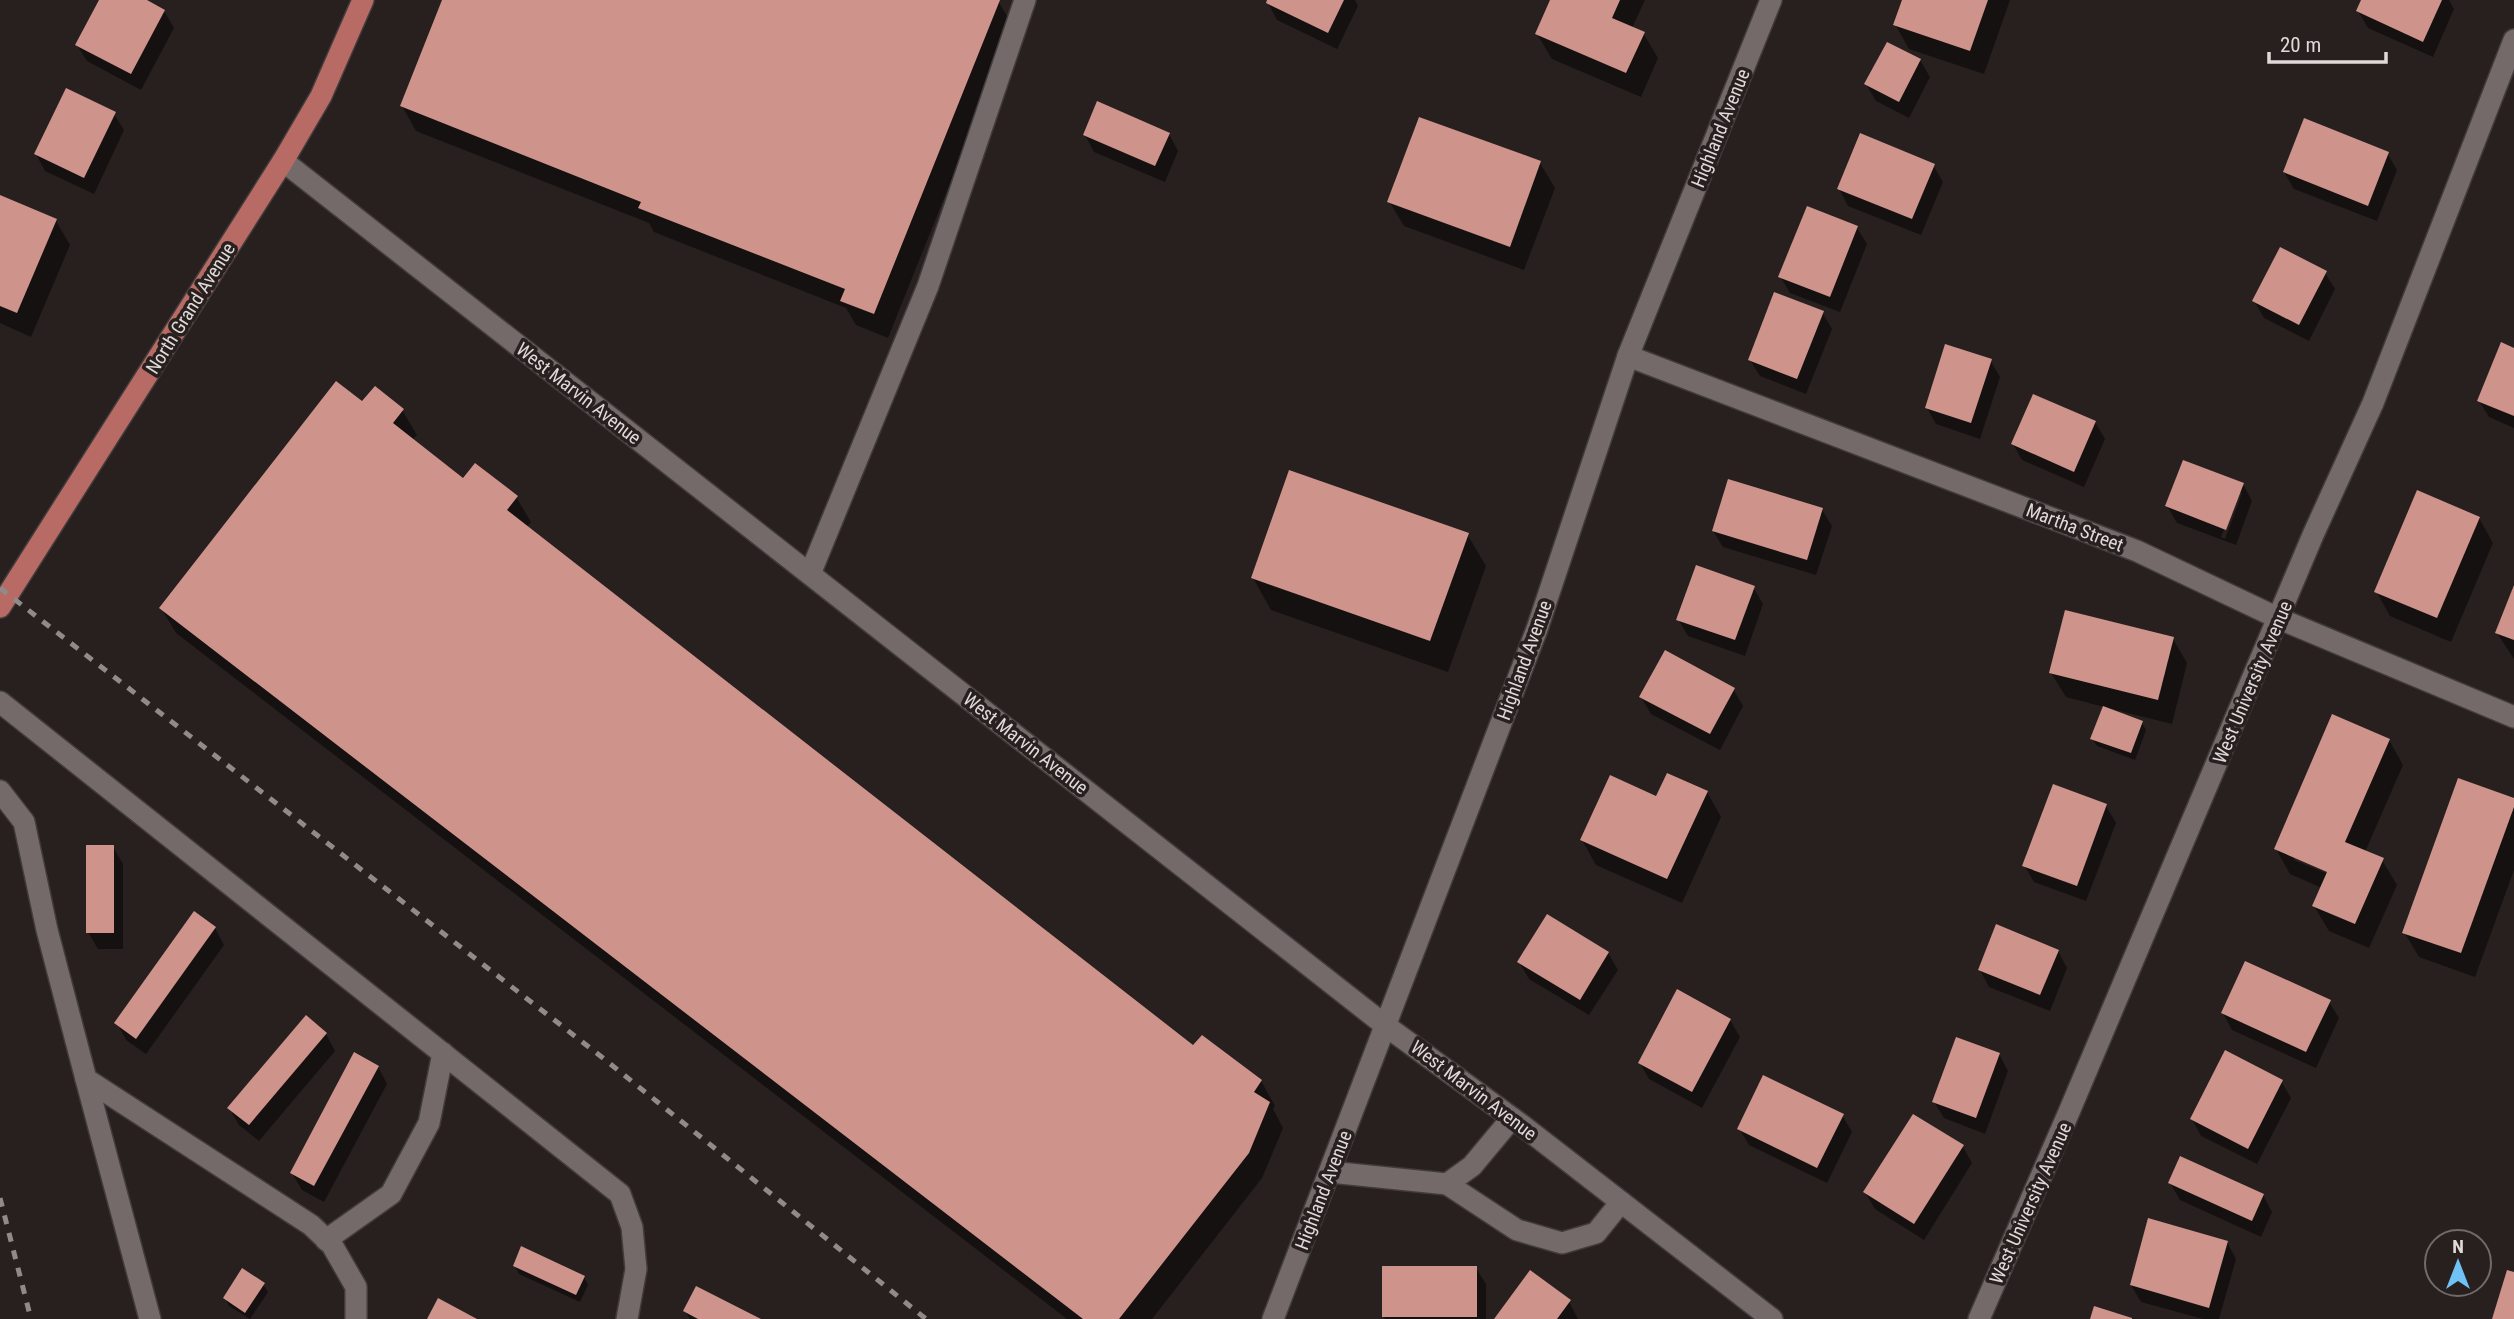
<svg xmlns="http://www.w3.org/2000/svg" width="2514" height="1319" viewBox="0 0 2514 1319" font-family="'Roboto Condensed',sans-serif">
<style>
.shadow{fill:#0007;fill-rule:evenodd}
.building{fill:#ce938b}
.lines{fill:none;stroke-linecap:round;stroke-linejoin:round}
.minor-casing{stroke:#423b3b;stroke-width:24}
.major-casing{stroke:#423b3b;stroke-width:24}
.minor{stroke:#736a69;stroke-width:21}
.major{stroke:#b76b64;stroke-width:21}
.rail{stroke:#908a89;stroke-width:5;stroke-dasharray:9 9;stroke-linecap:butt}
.labels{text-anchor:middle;stroke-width:7;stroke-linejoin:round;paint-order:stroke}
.street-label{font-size:19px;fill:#dfdad9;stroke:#27201f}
</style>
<rect width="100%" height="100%" fill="#27201f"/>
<!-- shadow -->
<g class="shadow">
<polygon points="101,0 143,0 164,11 174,28 141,90 87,61 77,45"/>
<polygon points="444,0 995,0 998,1 1013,26 888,338 856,325 846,308 654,232 649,223 416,131 402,106"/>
<polygon points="1269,0 1355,0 1358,6 1337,49 1277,20 1268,3"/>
<polygon points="1552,0 1645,0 1632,28 1643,33 1658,58 1641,97 1552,59 1537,34"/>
<polygon points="1904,0 2010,0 1984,74 1909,49 1895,24"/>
<polygon points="2363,0 2449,0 2454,9 2433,57 2368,28 2358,11"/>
<polygon points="1920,60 1930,77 1909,118 1876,101 1866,84"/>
<polygon points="114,114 124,130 94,194 45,171 36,154"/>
<polygon points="1169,134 1178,151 1165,182 1094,152 1085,135"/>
<polygon points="2387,153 2397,170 2377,221 2294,189 2284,172"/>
<polygon points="1540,163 1555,188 1524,270 1404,226 1389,201"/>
<polygon points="1933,165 1943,182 1921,235 1848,206 1839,189"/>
<polygon points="0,196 56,221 70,245 31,337 0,323"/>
<polygon points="1857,228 1867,244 1840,312 1790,293 1780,276"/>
<polygon points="2325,273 2335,289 2309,341 2264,318 2254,301"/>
<polygon points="1822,312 1832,329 1806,394 1760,376 1750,360"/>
<polygon points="2514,350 2514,428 2489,417 2479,401"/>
<polygon points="1990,360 2000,377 1980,439 1936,424 1927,408"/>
<polygon points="363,404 402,410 417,435 412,440 464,481 516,497 531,522 526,528 1193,1048 1261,1081 1275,1106 1273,1109 1283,1128 1262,1178 1152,1319 1067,1319 176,633 161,608"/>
<polygon points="2095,422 2105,439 2084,487 2022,460 2013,444"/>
<path d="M2243,484L2252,501L2236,545L2177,523L2167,506ZM2238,493H2242L2225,539L2221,537Z"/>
<polygon points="1822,510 1832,526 1816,575 1723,547 1713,531"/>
<polygon points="2479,518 2493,543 2451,642 2390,616 2376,591"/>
<polygon points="1467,534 1486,566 1448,672 1271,610 1253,578"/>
<polygon points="1753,587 1763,604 1745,656 1688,636 1678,619"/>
<polygon points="2514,590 2514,659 2497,633"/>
<polygon points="2173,639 2187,663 2172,724 2112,709 2111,711 2142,723 2146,730 2135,760 2097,746 2092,738 2104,707 2066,697 2051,673"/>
<polygon points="1733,689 1743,706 1720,750 1651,714 1641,697"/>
<path d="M2389,740L2403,765L2365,852L2382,860L2397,885L2369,948L2329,931L2314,906L2322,888L2290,874L2276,849ZM2294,856L2336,874L2335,877L2294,860Z"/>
<polygon points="1707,792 1721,817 1682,903 1596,865 1582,840 1657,798"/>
<polygon points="2514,800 2514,870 2475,977 2419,957 2404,932"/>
<polygon points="2106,806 2116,823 2086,901 2034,882 2024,865"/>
<polygon points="113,847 123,864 123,949 98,949 88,932"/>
<polygon points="215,928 224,945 146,1054 126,1040 117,1023"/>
<polygon points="2058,951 2067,968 2050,1011 1989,987 1980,970"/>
<polygon points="1608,953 1618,970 1589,1015 1529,979 1519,962"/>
<polygon points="2329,1002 2339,1018 2316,1068 2232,1030 2223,1013"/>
<polygon points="1730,1020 1740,1037 1702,1108 1649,1079 1640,1063"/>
<polygon points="326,1034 335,1051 259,1141 239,1125 229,1108"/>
<polygon points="1999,1054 2008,1071 1985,1134 1944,1118 1934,1102"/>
<polygon points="378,1067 387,1084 324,1202 302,1190 292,1173"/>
<polygon points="2281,1081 2291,1098 2257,1164 2201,1136 2192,1119"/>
<polygon points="1842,1115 1852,1132 1827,1183 1749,1145 1739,1128"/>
<polygon points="1963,1147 1972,1163 1924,1240 1875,1209 1865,1192"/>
<polygon points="2170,1183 2263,1195 2272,1212 2261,1237 2180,1200"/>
<polygon points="2227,1242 2236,1259 2219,1319 2203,1319 2141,1302 2131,1285"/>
<polygon points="515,1266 584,1277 588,1285 580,1302 519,1274"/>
<polygon points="1476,1268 1486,1284 1486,1319 1385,1319 1384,1317"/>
<polygon points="263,1284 268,1292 250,1319 229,1306 225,1298"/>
<polygon points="1569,1302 1578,1319 1496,1319"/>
<polygon points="685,1311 757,1319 690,1319"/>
</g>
<!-- building -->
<g class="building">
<polygon points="99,0 147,0 165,10 131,74 75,45"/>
<polygon points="442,0 1000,0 874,314 840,301 845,289 638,208 641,202 400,106"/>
<polygon points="1267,0 1344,0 1328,33 1266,3"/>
<polygon points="1550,0 1620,0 1612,18 1645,32 1626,73 1535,34"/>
<polygon points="1902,0 1988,0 1970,51 1893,25"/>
<polygon points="2361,0 2442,0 2423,42 2356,11"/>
<polygon points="1887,42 1921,59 1899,102 1864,84"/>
<polygon points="66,88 116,112 84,178 34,154"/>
<polygon points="1097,101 1170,133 1155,166 1083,135"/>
<polygon points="1419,117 1541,161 1510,247 1387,202"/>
<polygon points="2304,118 2389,152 2368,206 2283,172"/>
<polygon points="1860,133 1935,164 1912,219 1837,189"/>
<polygon points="0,195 57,219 17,313 0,306"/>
<polygon points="1807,206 1858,226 1830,297 1778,277"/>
<polygon points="2280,247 2327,271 2299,325 2252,301"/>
<polygon points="1774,292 1824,311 1797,379 1748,360"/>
<polygon points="2501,342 2514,348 2514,416 2477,401"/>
<polygon points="1945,344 1992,359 1971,423 1925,408"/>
<polygon points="336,381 362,401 375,386 404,409 393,423 463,478 475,463 518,496 507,510 1193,1045 1202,1035 1262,1080 1254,1092 1270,1102 1249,1153 1119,1319 1083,1319 159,608"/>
<polygon points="2033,394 2096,421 2074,472 2011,444"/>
<polygon points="2183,460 2244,483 2226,530 2165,506"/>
<polygon points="1289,470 1469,533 1430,641 1251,578"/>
<polygon points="1728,479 1823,508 1807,560 1712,531"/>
<polygon points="2417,490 2480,517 2437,618 2374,592"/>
<polygon points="1696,565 1755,586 1735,640 1676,620"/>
<polygon points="2514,585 2514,640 2495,633"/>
<polygon points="2065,610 2174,637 2158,700 2049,673"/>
<polygon points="1665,650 1735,688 1710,734 1639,697"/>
<polygon points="2103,706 2143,721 2131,753 2090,739"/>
<polygon points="2332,714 2390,739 2345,842 2384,858 2355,924 2312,906 2327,872 2274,849"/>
<polygon points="1667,773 1708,791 1667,879 1580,840 1610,775 1656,796"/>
<polygon points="2458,778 2514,798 2514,807 2461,953 2402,933"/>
<polygon points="2053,784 2107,804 2077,886 2022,866"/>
<rect x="86" y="845" width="28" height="88"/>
<polygon points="194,911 216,927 136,1039 114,1023"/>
<polygon points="1547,914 1609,952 1580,1000 1517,962"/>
<polygon points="1996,924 2059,950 2040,995 1978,970"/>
<polygon points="2245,961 2331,1000 2306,1052 2221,1013"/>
<polygon points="1677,989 1731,1019 1692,1092 1638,1063"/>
<polygon points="306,1015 327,1033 249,1125 227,1108"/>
<polygon points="1956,1037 2000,1053 1976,1118 1932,1102"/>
<polygon points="2225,1050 2283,1080 2248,1149 2190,1119"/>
<polygon points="354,1052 379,1066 314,1186 290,1173"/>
<polygon points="1763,1075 1844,1114 1817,1168 1737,1129"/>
<polygon points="1913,1114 1964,1145 1914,1224 1863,1192"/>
<polygon points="2180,1156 2264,1194 2252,1221 2168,1183"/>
<polygon points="2148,1218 2228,1241 2209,1308 2130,1285"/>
<polygon points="521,1246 585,1276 576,1295 513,1266"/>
<rect x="1382" y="1266" width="95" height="51"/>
<polygon points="242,1268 265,1283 245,1313 223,1298"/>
<polygon points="1530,1270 1571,1300 1557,1319 1494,1319"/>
<polygon points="2507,1270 2514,1272 2514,1319 2492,1319"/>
<polygon points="696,1286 761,1319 698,1319 683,1311"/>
<polygon points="438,1298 477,1319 427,1319"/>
<polygon points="2094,1306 2132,1318 2132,1319 2090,1319"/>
</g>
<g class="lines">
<defs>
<g id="minor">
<polyline points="283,161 1386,1026 1523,1126 1772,1319"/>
<polyline points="1628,356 2137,551 2280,619 2514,717"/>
<polyline points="810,574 928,286 1025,0"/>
<polyline points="0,702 620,1194 632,1227 636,1269 627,1319"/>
<polyline points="0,791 24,822 47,930 86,1079 311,1225 332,1245 356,1287 356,1319"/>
<polyline points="86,1079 150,1319"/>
<polyline points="1330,1172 1447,1184 1472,1166 1512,1118"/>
<polyline points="1447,1184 1517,1230 1562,1243 1596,1233 1621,1202"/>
<polyline points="326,1240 391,1194 429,1123 443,1053"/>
<polyline points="1273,1319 1537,629 1628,356 1771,0"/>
<polyline points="1979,1319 2069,1112 2313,535 2373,403 2514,40"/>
</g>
<polyline id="major" points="0,607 283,161 321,96 363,0"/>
</defs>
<!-- minor casing -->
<use href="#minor" class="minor-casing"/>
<!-- major casing -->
<use href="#major" class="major-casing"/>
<!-- minor -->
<use href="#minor" class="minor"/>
<!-- major -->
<use href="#major" class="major"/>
<!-- rail -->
<g class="rail">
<polyline points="0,588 603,1058 926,1319"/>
<polyline points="0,1198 31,1319"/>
</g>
</g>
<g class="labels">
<!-- street labels -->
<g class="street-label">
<text transform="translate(1720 128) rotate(-68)" y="7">Highland Avenue</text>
<text transform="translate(190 308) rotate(-58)" y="7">North Grand Avenue</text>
<text transform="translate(579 393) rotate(38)" y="7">West Marvin Avenue</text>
<text transform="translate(2075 527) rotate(21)" y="7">Martha Street</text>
<text transform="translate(1524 660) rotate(-70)" y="7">Highland Avenue</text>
<text transform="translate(2252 682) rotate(-67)" y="7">West University Avenue</text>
<text transform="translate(1026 743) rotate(38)" y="7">West Marvin Avenue</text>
<text transform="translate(1474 1090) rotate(37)" y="7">West Marvin Avenue</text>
<text transform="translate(1323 1190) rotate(-69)" y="7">Highland Avenue</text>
<text transform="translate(2030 1203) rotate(-66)" y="7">West University Avenue</text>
</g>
</g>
<!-- north arrow -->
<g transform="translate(2458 1263)"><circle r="33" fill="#27201f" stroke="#716a69" stroke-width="2"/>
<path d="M0-5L12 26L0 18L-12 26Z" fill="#70c1f4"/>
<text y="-10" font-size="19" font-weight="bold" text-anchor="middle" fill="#dfdad9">N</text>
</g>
<!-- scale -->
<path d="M2269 52v10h117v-10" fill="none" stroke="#dfdad9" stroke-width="3.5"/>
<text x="2280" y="52" font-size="21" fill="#dfdad9" stroke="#27201f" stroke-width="5" paint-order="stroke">20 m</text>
</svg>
